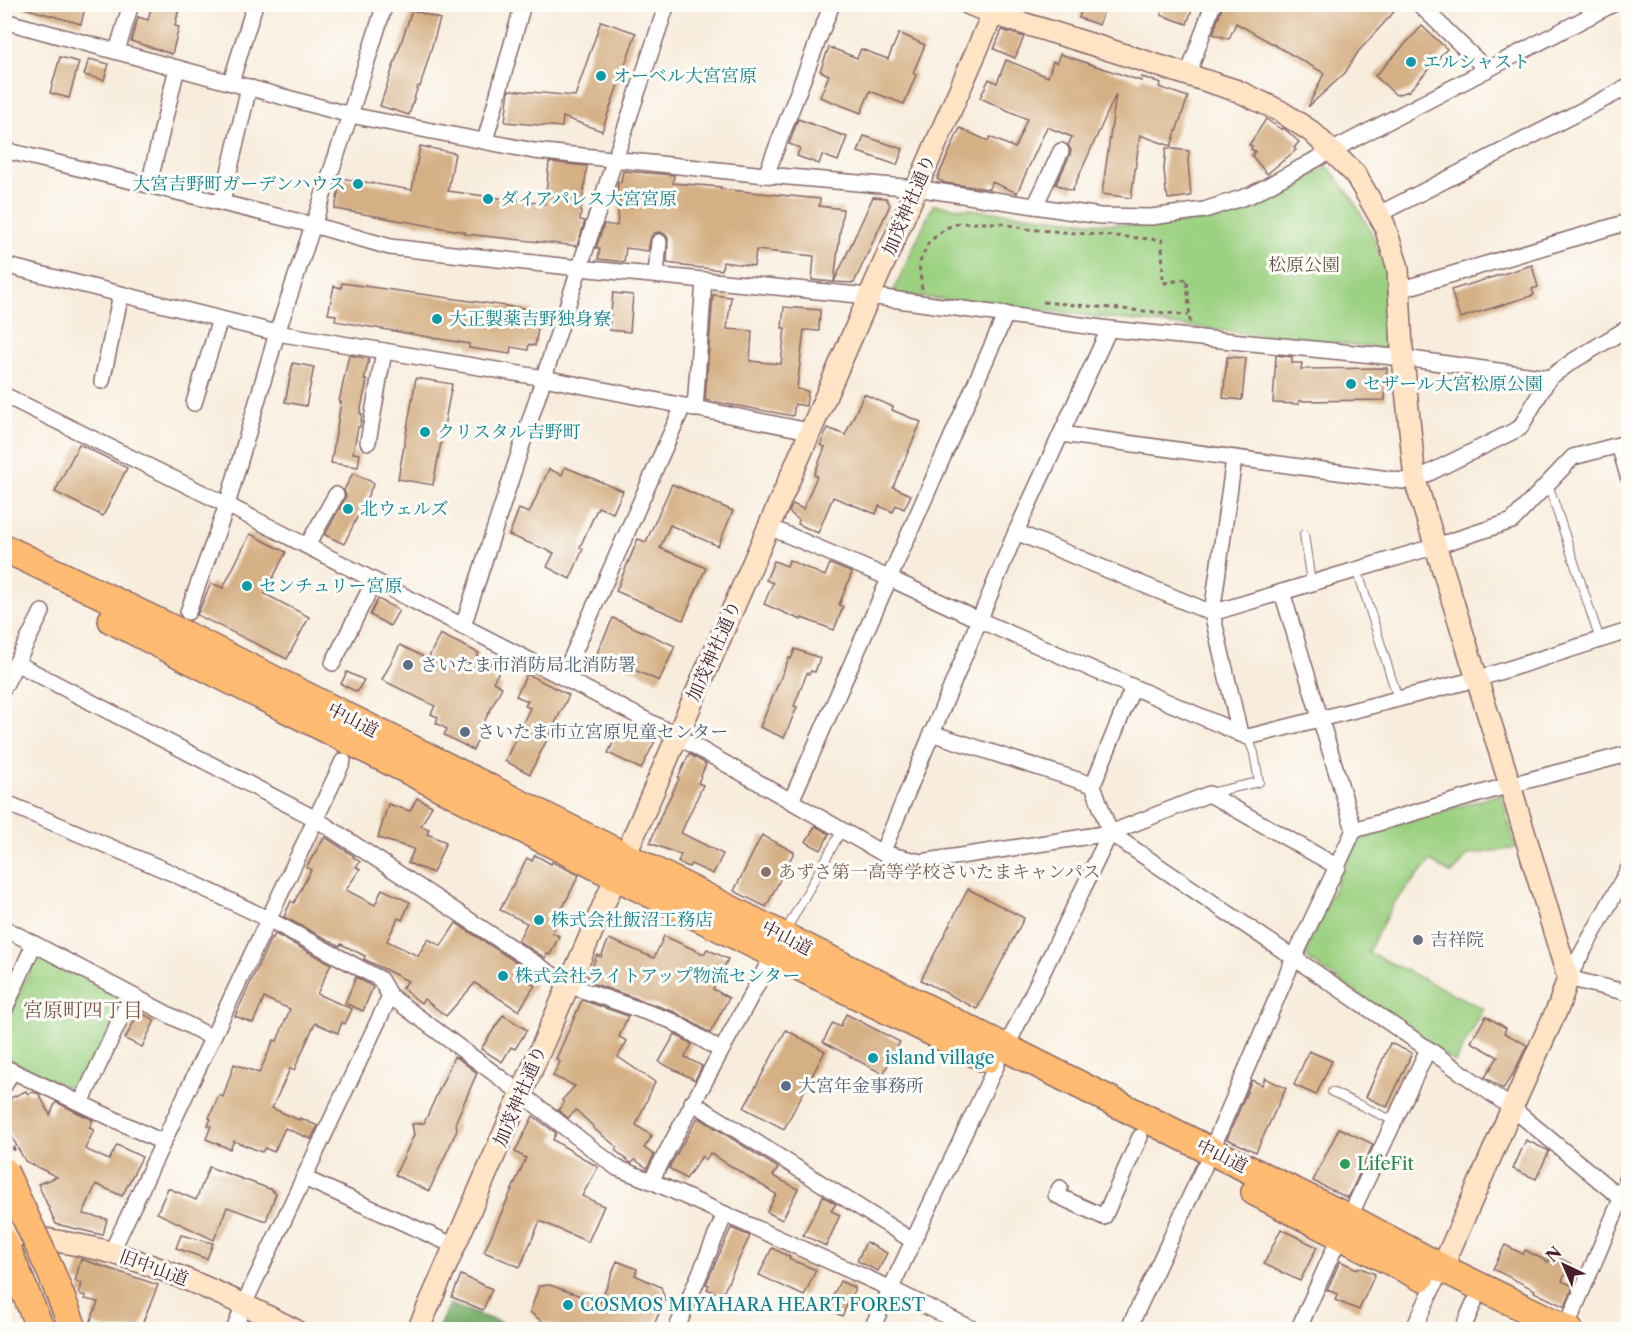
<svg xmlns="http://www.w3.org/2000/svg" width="1633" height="1334" viewBox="0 0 1633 1334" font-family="'Libre Caslon Text','Noto Serif JP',serif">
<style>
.green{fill:#9cd182;stroke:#737856;stroke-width:1.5}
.forest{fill:#7db370;stroke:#64694e;stroke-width:1.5}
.building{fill:#d5b085}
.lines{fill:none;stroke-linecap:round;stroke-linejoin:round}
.lane-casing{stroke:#876769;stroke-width:10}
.street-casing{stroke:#876769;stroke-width:18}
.secondary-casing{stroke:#876769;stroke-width:24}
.highway-casing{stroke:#876769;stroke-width:30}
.path{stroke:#876769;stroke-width:3;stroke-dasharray:4.5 4.5;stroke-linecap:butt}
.lane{stroke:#fff;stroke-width:8}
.street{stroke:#fff;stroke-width:15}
.secondary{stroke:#ffe4c6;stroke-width:21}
.highway{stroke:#ffbb71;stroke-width:27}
.highway-bridge-casing{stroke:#876769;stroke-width:30;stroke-linecap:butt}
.highway-bridge{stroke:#ffbb71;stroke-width:27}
.culture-dot{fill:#0f9aa8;stroke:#fdfcf7;stroke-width:2}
.service-dot{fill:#5c6f8a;stroke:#fdfcf7;stroke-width:2}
.education-dot{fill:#8d6e63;stroke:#fdfcf7;stroke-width:2}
.worship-dot{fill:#6b7280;stroke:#fdfcf7;stroke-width:2}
.leisure-dot{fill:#2e9e5b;stroke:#fdfcf7;stroke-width:2}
.labels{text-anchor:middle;stroke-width:6;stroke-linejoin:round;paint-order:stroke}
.culture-label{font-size:18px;fill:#0d838f;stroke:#fdfcf7;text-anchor:start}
.street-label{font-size:18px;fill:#4a1f2b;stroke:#fdfcf7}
.park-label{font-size:18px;fill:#635445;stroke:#fdfcf7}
.service-label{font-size:18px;fill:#4e5e75;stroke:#fdfcf7;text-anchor:start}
.education-label{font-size:18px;fill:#785e54;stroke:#fdfcf7;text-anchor:start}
.worship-label{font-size:18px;fill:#5b616d;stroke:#fdfcf7;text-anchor:start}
.leisure-label{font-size:18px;fill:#27864d;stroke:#fdfcf7;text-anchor:start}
.neighbourhood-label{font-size:20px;fill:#7b524a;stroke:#fdfcf7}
</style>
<rect width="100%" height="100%" fill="#fdfcf7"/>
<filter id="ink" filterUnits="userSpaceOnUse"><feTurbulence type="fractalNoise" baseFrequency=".0167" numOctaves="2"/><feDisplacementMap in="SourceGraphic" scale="12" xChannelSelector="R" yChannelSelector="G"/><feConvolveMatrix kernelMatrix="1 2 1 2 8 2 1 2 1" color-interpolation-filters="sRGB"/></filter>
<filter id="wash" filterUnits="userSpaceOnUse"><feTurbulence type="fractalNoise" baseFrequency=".008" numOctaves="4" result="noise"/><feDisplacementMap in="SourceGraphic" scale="24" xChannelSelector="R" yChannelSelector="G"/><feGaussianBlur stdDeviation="1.35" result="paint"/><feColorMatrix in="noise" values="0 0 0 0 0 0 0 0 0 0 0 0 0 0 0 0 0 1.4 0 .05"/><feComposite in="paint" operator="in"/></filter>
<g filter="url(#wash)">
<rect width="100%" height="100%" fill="#f8eddd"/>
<!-- green -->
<g class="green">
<polygon points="1328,166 1352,198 1373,236 1388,276 1389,349 892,294 933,205 1097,223 1153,226 1222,219 1283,194"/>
<polygon points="1501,794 1516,848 1468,855 1452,874 1430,861 1393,904 1368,952 1484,1009 1455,1062 1308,959 1306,951 1357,836"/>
<polygon points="44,957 120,997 121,1005 82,1089 74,1091 4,1057 4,1025 36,958"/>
</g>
<!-- forest -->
<polygon class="forest" points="449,1304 518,1329 438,1329"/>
<g id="blocks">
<!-- building -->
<g class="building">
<polygon points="25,4 86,4 81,24 24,8"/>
<polygon points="152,4 180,4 175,26 179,27 172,54 131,41 138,17 148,20"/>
<polygon points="1083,4 1106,4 1099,25 1079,18"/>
<polygon points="1165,4 1194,4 1187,24 1161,15"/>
<polygon points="1223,4 1401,4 1358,52 1345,73 1308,107 1324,73 1236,23 1229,39 1213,34"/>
<polygon points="412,10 440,19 420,87 418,86 409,115 380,106"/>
<polygon points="601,21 636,33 602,131 563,117 562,127 505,122 509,90 575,96"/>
<polygon points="1422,26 1447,49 1409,91 1396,95 1375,76"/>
<polygon points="1002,30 1024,37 1015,58 994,49"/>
<polygon points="899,33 925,45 913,73 916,75 904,104 870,91 861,113 820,97 829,75 820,71 829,47 857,58 861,49 888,59"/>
<polygon points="1060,54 1141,81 1142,77 1161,83 1159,87 1188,97 1171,146 1140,135 1131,198 1102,194 1116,94 1072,191 1056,184 1070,155 1071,150 1068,145 1072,137 1047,127 1017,193 992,182 989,189 945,183 937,179 960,128 988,141 990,137 1015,148 1027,119 980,98 989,79 997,83 1006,60 1048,77 1053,61 1057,63"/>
<polygon points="60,57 79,62 69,98 50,93"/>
<polygon points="89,59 109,64 104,80 84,75"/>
<polygon points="798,119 847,137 838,161 822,155 819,164 797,156 800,148 789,144"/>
<polygon points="1266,119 1282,130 1283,128 1287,131 1299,142 1294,148 1296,150 1267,174 1252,156 1255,151 1251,149 1252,146 1249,145"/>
<polygon points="864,136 903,149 897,165 858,152"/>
<polygon points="420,146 455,153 448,191 545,204 549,162 587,166 580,220 585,221 577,246 465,234 465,232 335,209 341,178 412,190"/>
<polygon points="1166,148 1189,151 1188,161 1191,196 1168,199 1167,193 1166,193 1164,168"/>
<polygon points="623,171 674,175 673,183 721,187 720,189 820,199 819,206 843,209 834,282 812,280 814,256 756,250 754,266 723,262 722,270 682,266 683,265 667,263 668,238 665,234 660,232 654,233 651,237 648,251 626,248 624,262 598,259 600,248 596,248 604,224 617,226 620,197 617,197 618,182 621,182"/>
<polygon points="873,197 886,198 890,205 854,283 834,282"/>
<polygon points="1532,265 1538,287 1532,289 1534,295 1460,318 1451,290"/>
<polygon points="342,283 534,310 533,316 540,317 535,346 529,344 528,350 511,347 510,354 469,348 469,344 335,321 336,315 328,314 334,286 341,288"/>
<polygon points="613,293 633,295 630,332 609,330"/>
<polygon points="713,295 731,297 727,329 752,331 750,361 781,364 785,328 782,328 784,307 820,310 819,331 804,330 797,389 808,391 806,406 795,404 793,416 705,400"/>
<polygon points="349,355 369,359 364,380 367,380 360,413 362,414 360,427 358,427 353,453 360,454 358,467 331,463 341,402 339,402"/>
<polygon points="1276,355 1292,357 1292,363 1302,363 1301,369 1387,368 1385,400 1299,401 1299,404 1273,403"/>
<polygon points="1227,357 1246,358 1242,400 1223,398"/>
<polygon points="293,363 314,367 306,406 285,402"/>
<polygon points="416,378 452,384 433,485 398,479"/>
<polygon points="864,394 893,407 892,410 921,422 893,487 911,495 904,509 896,505 893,512 879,506 876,514 833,497 818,533 798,524 799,520 789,512 793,504 803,509 817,476 814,475 825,447 820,445 828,428 845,435"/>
<polygon points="79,444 127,468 103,516 55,492"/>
<polygon points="565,467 623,491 613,513 598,507 580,547 583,549 570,579 547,567 554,553 509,535 519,509 529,513 549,469 562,475"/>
<polygon points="353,473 374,483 344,544 325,535 344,500 346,496 344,490"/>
<polygon points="672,484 733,511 718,546 670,525 660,548 706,568 683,620 616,591 638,539 646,542"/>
<polygon points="250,534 286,552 265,594 309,617 287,659 197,615 211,583 223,588"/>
<polygon points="789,560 825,576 830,564 852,573 839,605 843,607 834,630 802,618 801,620 764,604 773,583 766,580 774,561 787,566"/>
<polygon points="378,599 399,610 390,626 370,615"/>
<polygon points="613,618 675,646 659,681 597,653"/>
<polygon points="440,634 479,653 477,656 501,668 493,682 502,687 481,728 483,729 473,750 444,735 447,729 436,723 438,717 431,714 435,706 382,680 400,645 428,659"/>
<polygon points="795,649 820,658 815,672 811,671 809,674 807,673 794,706 797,707 784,738 760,727 789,658 791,659"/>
<polygon points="347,672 364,680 357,692 341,684"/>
<polygon points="527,674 569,695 530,774 505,761 530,708 525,706 528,701 516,696"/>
<polygon points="622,725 655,741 641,769 608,753"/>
<polygon points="689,754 706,764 698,783 703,785 681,833 723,854 713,874 691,864 689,867 678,862 681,855 650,843 661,815 679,779 678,778"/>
<polygon points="417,798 432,806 421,826 429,829 427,834 446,842 433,873 408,863 414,849 378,838 388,804 410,811"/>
<polygon points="815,826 829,834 821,850 806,842"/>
<polygon points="762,835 794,852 766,907 734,891"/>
<polygon points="325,837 354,856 353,857 360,862 356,867 360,869 346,890 375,905 382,889 410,902 402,920 398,918 387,941 418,956 428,939 441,946 456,923 534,974 529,982 535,985 519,1011 475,983 446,1016 424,999 421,1003 402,988 408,981 364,959 365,956 341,944 340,946 284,917 291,901 294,903 311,870 306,867"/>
<polygon points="535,855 551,864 552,862 579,875 559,915 561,916 552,933 559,936 550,955 547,954 545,958 518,941 527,923 500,910 527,858 532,861"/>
<polygon points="968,889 1024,918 977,1009 921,980"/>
<polygon points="275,934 331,964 317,994 352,1009 345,1024 342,1022 338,1033 315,1023 294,1070 290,1069 272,1108 299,1120 300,1118 318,1126 311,1139 285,1128 274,1152 265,1148 262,1152 234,1141 230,1149 206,1139 211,1126 208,1125 211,1119 209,1118 219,1095 223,1097 234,1064 259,1073 274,1040 277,1041 290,1009 264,998 253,1023 235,1016 271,938 273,938"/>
<polygon points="664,936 704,954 707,949 728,959 713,989 729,998 710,1033 675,1012 586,981 597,955 601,957 609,939 654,958"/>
<polygon points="356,977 373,987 363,1011 345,1003"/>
<polygon points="582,1000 628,1016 619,1037 627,1041 618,1057 655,1082 636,1125 652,1136 644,1148 654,1155 647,1168 635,1160 632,1163 631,1163 615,1150 617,1147 593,1128 594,1127 576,1110 568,1118 558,1110 564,1103 562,1100 575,1086 553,1076 560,1062 556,1059"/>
<polygon points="139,1012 155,1020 142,1047 125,1039"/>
<polygon points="846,1014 900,1042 883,1074 823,1042 833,1023 840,1027"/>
<polygon points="503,1015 527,1030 515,1049 511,1047 502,1062 481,1049"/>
<polygon points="1486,1016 1506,1028 1504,1033 1527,1045 1513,1074 1503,1089 1485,1077 1498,1057 1471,1042"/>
<polygon points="786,1030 825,1051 784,1129 744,1108"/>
<polygon points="675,1034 692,1044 685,1057 702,1066 695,1080 659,1062"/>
<polygon points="1390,1043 1412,1053 1387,1107 1366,1097"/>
<polygon points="1309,1051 1332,1061 1316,1095 1294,1085"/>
<polygon points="454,1057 459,1059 477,1073 456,1121 457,1130 429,1191 395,1175 414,1135 412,1124 424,1123"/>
<polygon points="1265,1078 1286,1088 1256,1152 1227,1139 1252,1080 1262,1085"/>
<polygon points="26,1091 28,1094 33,1092 39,1094 50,1115 56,1102 93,1120 89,1128 94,1130 85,1149 109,1160 117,1145 142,1157 122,1196 96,1184 83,1214 107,1219 103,1235 56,1224 38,1184 57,1177 25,1161 8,1130 4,1132 4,1101"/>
<polygon points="533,1116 556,1133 553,1140 598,1167 582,1196 604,1206 588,1242 540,1221 520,1267 484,1252 526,1158 515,1152"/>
<polygon points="698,1117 778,1168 773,1176 798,1189 782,1220 767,1212 776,1194 710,1153 706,1160 702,1156 686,1179 669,1168"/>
<polygon points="1339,1128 1373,1144 1348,1198 1313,1181"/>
<polygon points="1526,1140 1549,1151 1536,1179 1513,1169"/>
<polygon points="209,1167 273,1190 273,1192 276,1193 266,1221 227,1207 214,1240 157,1213 168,1188 196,1200"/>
<polygon points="823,1196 836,1204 831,1211 840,1215 826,1246 803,1235"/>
<polygon points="731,1228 750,1236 722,1295 707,1289 709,1285 706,1284"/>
<polygon points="1281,1229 1317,1247 1300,1281 1264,1264"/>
<polygon points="181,1235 213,1243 207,1259 176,1248"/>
<polygon points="866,1242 887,1253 878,1271 857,1261"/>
<polygon points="1505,1245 1523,1254 1525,1250 1548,1262 1552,1255 1571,1264 1562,1281 1573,1286 1565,1307 1534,1292 1535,1290 1493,1269"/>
<polygon points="772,1248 790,1257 789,1259 816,1270 804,1296 759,1275"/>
<polygon points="81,1259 158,1285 140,1329 108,1329 90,1323 98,1302 85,1299 86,1296 79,1294 82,1283 75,1281"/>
<polygon points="617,1261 637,1269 635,1275 661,1287 665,1300 652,1329 565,1329 541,1321 530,1312 539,1286 550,1285 600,1303"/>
<polygon points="1340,1261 1357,1269 1358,1267 1375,1274 1359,1310 1335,1300 1338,1294 1327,1290"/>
<polygon points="461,1275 492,1289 483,1310 452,1297"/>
<polygon points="840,1281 855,1288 842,1316 827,1309"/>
</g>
</g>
</g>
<g filter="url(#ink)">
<use href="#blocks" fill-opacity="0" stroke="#876769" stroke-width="1.5"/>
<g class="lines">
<defs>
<g id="lane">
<polyline points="1548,484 1600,640"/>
<polyline points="1304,534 1311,583"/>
<polyline points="1357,569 1398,699"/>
<polyline points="1210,793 1259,782 1254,753 1248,737"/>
<polyline points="785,932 842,830"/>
<polyline points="1332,1092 1394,1121"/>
</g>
<g id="street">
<polyline points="1419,4 1487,70"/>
<polyline points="4,21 350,115 534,151 766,175 916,188 1100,216 1151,217 1204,210 1251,195 1331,151 1613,4"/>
<polyline points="117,51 131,4"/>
<polyline points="1188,75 1213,4"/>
<polyline points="231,82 255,4"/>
<polyline points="485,141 523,4"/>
<polyline points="4,150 313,225 390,247 579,268 869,296 1109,329 1404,358 1549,378"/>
<polyline points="766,175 832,4"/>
<polyline points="149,184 177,68"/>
<polyline points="222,202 249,87"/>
<polyline points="1035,206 1061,151"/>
<polyline points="1379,214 1628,87"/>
<polyline points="4,265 277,333 544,378 809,431"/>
<polyline points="656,275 659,242"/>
<polyline points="1399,290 1628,222"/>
<polyline points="102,381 121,294"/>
<polyline points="4,395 227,505 677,736 882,853 921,862 1110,833 1209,794 1338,867"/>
<polyline points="194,403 220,319"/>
<polyline points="695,409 704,280"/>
<polyline points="1061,434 1403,481 1415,480 1520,428 1549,378 1573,361 1628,328"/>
<polyline points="368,442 384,351"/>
<polyline points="1628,442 1619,445 1628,476"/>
<polyline points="1234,459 1212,613 1240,734"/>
<polyline points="769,527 889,578 979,620 1248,737 1477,679 1628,631"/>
<polyline points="1016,532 1212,613 1436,546 1512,521 1573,457 1619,445"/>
<polyline points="307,546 336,495"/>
<polyline points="188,612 227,505 277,333 350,115 385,4"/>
<polyline points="463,626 615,159 667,4"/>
<polyline points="16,663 316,819 568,985 672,1021 720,1050"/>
<polyline points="333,663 374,581"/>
<polyline points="563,677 683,406"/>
<polyline points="4,687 42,612"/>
<polyline points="1133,687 1093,785 1110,833 1428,1049 1512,1108 1628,1204"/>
<polyline points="931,733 1093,785"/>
<polyline points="791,801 1006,314"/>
<polyline points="4,802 172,873 268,919 380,979 390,996 522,1094 617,1168 651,1181 889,1288 975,1330"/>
<polyline points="1354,830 1510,785 1628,754"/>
<polyline points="882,853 1016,532 1109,329"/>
<polyline points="1628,870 1568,978 1628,993"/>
<polyline points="4,928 211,1037"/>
<polyline points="4,1011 34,944"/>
<polyline points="1006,1048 1110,833"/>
<polyline points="4,1067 162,1142"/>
<polyline points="4,1086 12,1071"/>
<polyline points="692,1102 913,1241"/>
<polyline points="81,1103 131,996"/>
<polyline points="1211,1151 1294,958 1354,830 1282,592"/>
<polyline points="304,1178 455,1246"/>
<polyline points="651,1181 773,955"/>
<polyline points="1060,1188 1056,1195 1104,1217 1140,1137"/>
<polyline points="1349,1218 1428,1049"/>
<polyline points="111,1253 343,761"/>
<polyline points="1566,1328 1621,1199 1628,1173"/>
<polyline points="234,1330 244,1304 390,996"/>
<polyline points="676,1330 725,1214"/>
<polyline points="871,1330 997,1064"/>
<polyline points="1128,1330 1204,1167"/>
<polyline points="1298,1330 1340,1236"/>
<polyline points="1413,1330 1442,1268"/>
<polyline points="1462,1330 1474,1303"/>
</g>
<g id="secondary">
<polyline points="969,4 993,14 1094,45 1238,91 1280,111 1312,132 1355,174 1384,224 1398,268 1402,348 1415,480 1510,785 1568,978 1559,1005 1512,1108 1442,1268"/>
<path d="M4,1232C40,1239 78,1243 113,1253C176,1272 236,1300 295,1330"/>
<polyline points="418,1330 997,4"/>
</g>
<g id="highway">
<polyline points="4,548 183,634 1211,1151 1349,1218 1442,1268 1569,1330"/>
<polyline points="112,620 639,888 987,1059"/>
<polyline points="1255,1192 1421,1277"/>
<polyline points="4,1242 41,1330"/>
</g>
</defs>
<!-- lane casing -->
<use href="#lane" class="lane-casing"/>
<!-- street casing -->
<use href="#street" class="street-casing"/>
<!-- secondary casing -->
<use href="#secondary" class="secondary-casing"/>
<!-- highway casing -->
<use href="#highway" class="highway-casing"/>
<!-- path -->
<g class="path">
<polyline points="922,289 919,264 929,242 946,228 959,223 1000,223 1027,229 1162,240 1163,283 1187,279 1190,323"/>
<polyline points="1043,302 1189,315"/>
<polyline points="4,1131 16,1153"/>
</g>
<!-- lane -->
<use href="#lane" class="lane"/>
<!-- street -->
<use href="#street" class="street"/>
<!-- secondary -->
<use href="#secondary" class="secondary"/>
<!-- highway -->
<use href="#highway" class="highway"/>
<defs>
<polyline id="highway-bridge" points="4,1171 51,1272 74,1330"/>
</defs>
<!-- highway-bridge casing -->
<use href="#highway-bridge" class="highway-bridge-casing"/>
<!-- highway-bridge -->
<use href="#highway-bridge" class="highway-bridge"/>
</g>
</g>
<!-- markers -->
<g class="culture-dot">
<circle cx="1411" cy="62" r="6"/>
<circle cx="601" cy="76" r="6"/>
<circle cx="358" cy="184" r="6"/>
<circle cx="488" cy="199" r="6"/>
<circle cx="437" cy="319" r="6"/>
<circle cx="1351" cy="384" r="6"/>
<circle cx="425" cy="432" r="6"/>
<circle cx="348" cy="509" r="6"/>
<circle cx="247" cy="586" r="6"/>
<circle cx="539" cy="920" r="6"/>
<circle cx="503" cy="976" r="6"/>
<circle cx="873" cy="1058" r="6"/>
<circle cx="568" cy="1305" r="6"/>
</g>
<g class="service-dot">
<circle cx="408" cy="665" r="6"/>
<circle cx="465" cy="732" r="6"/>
<circle cx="786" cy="1086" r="6"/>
</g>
<circle class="education-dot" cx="766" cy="872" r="6"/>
<circle class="worship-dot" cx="1418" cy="940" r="6"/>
<circle class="leisure-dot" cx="1345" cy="1164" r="6"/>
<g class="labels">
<!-- culture labels -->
<g class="culture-label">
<text x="1423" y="68">エルシャスト</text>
<text x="613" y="82">オーベル大宮宮原</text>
<text x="346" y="190" text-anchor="end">大宮吉野町ガーデンハウス</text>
<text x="500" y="205">ダイアパレス大宮宮原</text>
<text x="449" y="325">大正製薬吉野独身寮</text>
<text x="1363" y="390">セザール大宮松原公園</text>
<text x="437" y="438">クリスタル吉野町</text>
<text x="360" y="515">北ウェルズ</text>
<text x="259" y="592">センチュリー宮原</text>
<text x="551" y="926">株式会社飯沼工務店</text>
<text x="515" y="982">株式会社ライトアップ物流センター</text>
<text x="885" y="1064">island village</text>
<text x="580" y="1311">COSMOS MIYAHARA HEART FOREST</text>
</g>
<!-- street labels -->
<g class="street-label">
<text transform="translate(909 205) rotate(-67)" y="6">加茂神社通り</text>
<text transform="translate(714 651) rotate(-66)" y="6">加茂神社通り</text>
<text transform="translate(353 720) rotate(27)" y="6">中山道</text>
<text transform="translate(787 938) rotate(27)" y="6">中山道</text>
<text transform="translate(520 1096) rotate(-67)" y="6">加茂神社通り</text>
<text transform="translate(1222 1156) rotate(26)" y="6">中山道</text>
<text transform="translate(154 1268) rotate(20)" y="6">旧中山道</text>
</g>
<!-- park labels -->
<g class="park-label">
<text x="1304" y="271">松原公園</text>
</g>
<!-- service labels -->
<g class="service-label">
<text x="420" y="671">さいたま市消防局北消防署</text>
<text x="477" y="738">さいたま市立宮原児童センター</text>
<text x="798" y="1092">大宮年金事務所</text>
</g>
<!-- education labels -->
<g class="education-label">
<text x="778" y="878">あずさ第一高等学校さいたまキャンパス</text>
</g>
<!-- worship labels -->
<g class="worship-label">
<text x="1430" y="946">吉祥院</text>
</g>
<!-- leisure labels -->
<g class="leisure-label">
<text x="1357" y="1170">LifeFit</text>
</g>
<!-- neighbourhood labels -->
<g class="neighbourhood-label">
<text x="83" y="1017">宮原町四丁目</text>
</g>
</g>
<!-- margin -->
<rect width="1633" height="1334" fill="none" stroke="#fdfcf7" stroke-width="24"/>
<!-- north arrow -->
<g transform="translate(1564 1265) rotate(316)" stroke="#fdfcf7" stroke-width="4.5" paint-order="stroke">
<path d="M0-4.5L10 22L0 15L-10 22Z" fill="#4a1f2b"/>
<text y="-9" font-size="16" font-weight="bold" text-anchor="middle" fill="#4a1f2b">N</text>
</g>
</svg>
